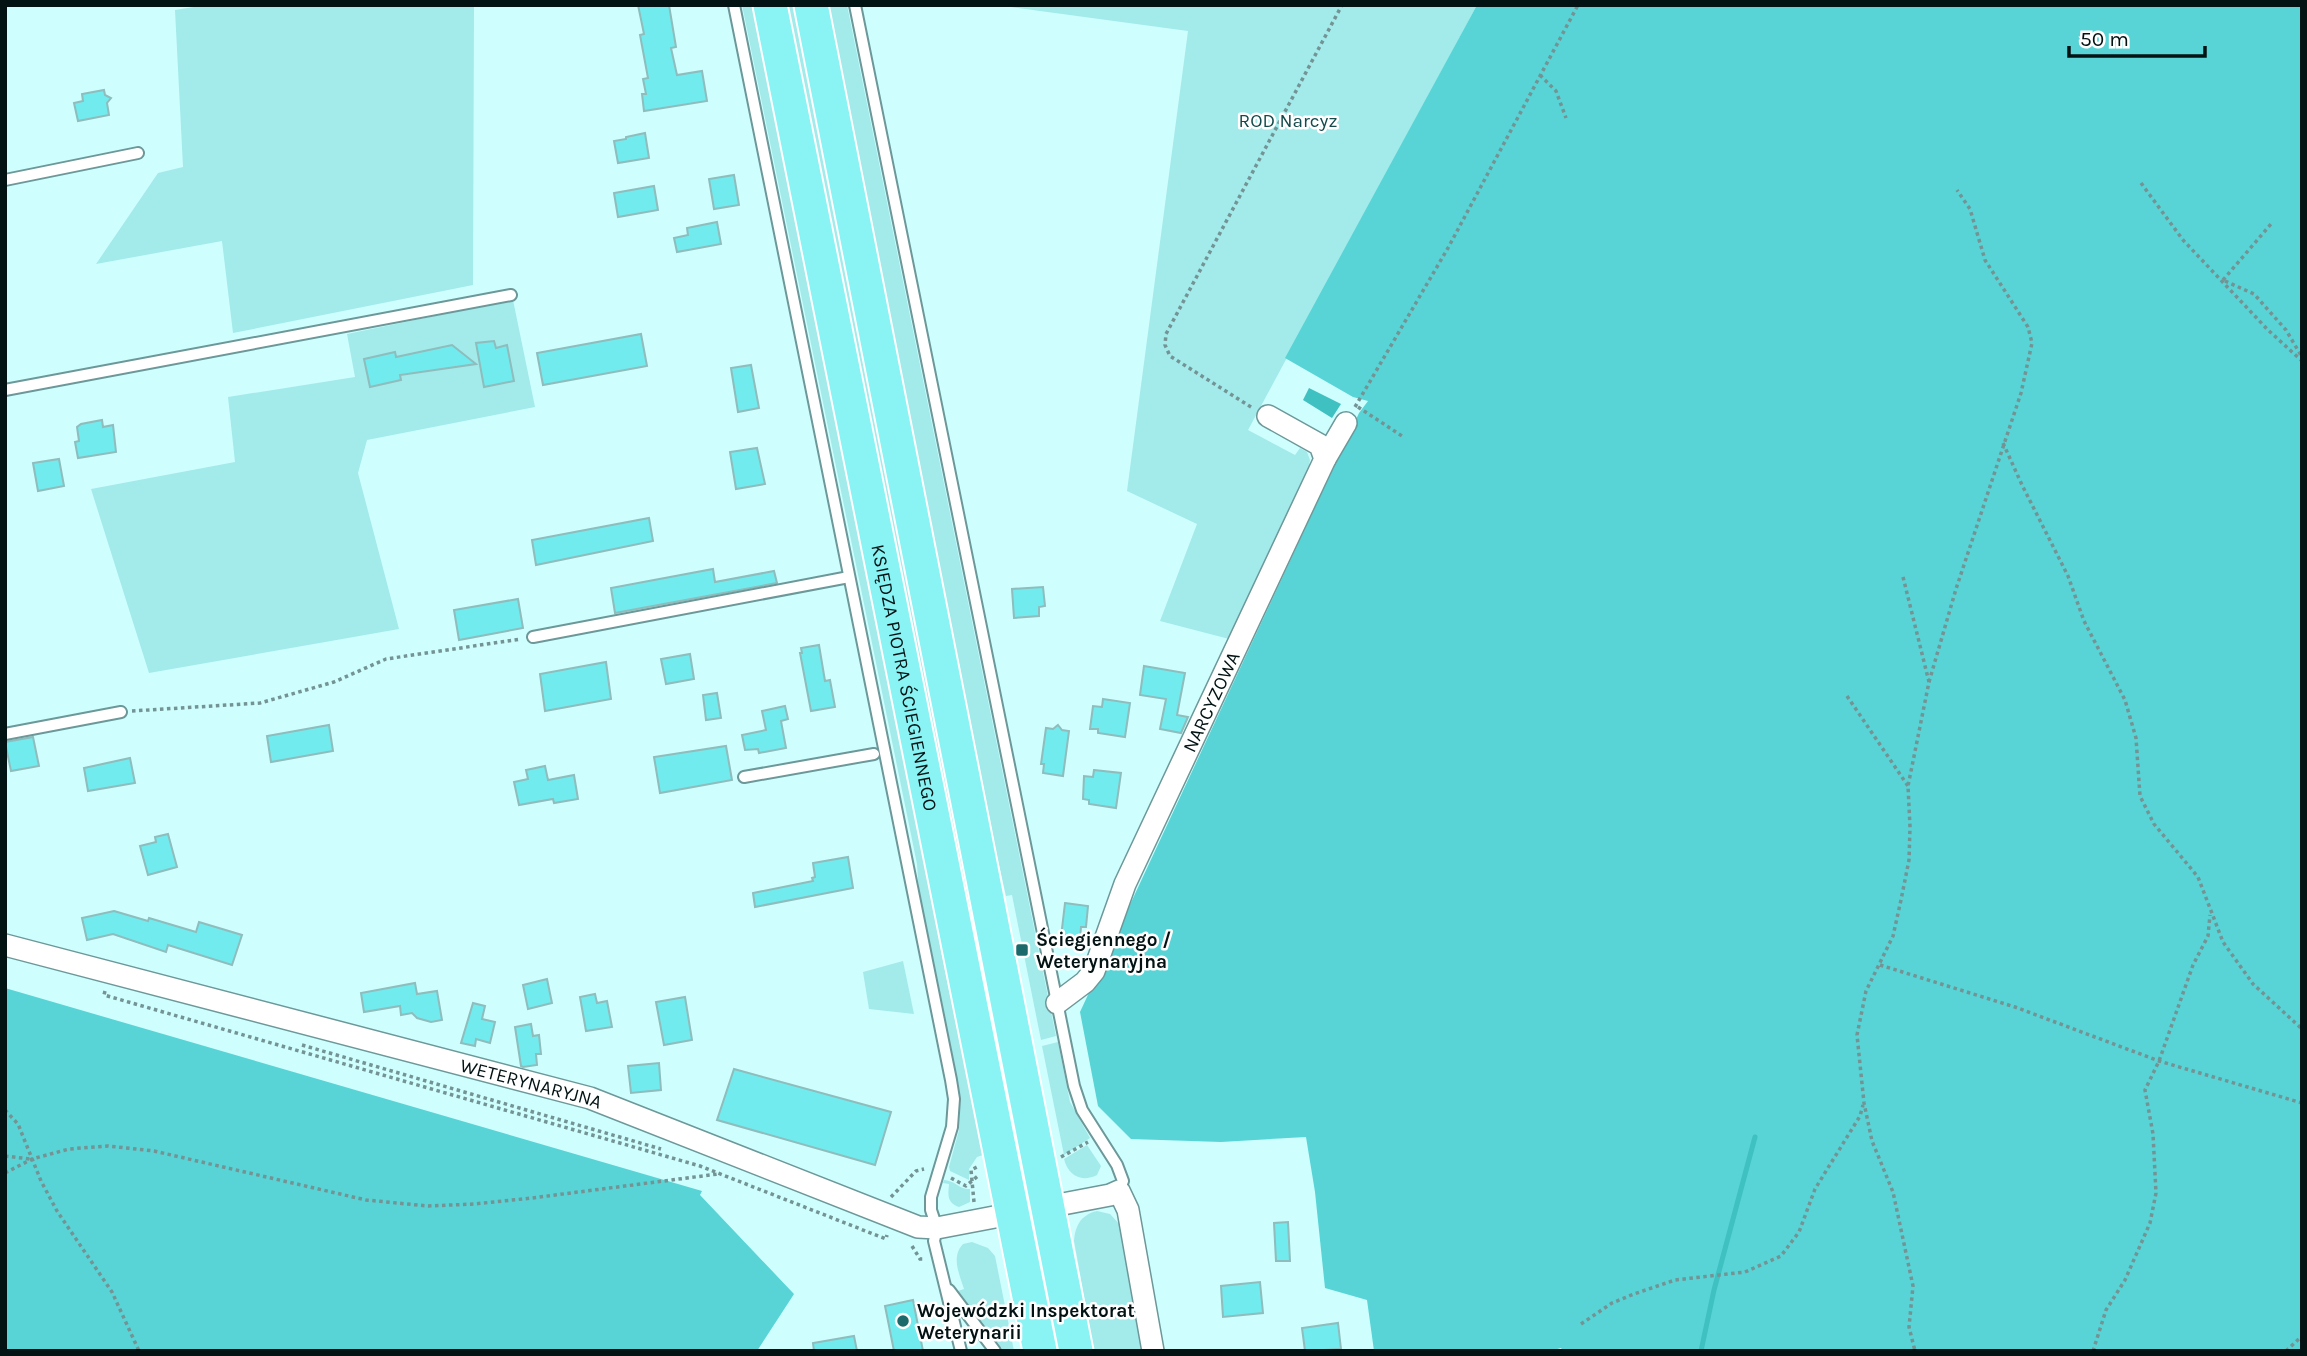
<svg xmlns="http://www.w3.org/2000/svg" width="2307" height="1356" viewBox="0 0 2307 1356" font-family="Karla,sans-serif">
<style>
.green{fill:#a3eaeb}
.forest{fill:#58d4d6}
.water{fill:#3fc0c1}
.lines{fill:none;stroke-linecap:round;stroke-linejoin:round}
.stream{stroke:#3fc0c1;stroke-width:5}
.building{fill:#71ebed;stroke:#8fbcbc;stroke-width:2}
.service-casing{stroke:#6c9899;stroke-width:14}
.minor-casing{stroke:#6c9899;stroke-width:24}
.primary-casing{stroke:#fff;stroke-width:37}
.path{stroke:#739394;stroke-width:3.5;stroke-dasharray:3.5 3.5;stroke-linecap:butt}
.service{stroke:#fff;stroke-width:10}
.minor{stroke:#fff;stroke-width:21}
.primary{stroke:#8af3f4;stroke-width:33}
.poi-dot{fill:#1b696a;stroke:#fff;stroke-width:2.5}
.labels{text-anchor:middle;stroke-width:5;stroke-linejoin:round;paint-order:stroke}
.park-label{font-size:19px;fill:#134a4b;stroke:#fff}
.street-label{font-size:19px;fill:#031314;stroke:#fff}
.poi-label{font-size:19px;font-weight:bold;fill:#031314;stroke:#fff;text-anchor:start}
</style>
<rect width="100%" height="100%" fill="#cffefe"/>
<!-- green -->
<g class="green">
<polygon points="206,5 474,5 473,285 233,333 222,241 96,264 158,173 183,167 175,10"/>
<polygon points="742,5 752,5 927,871 929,874 941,951 983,1155 977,1157 969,1169 969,1180 950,1171 949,1167 959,1130 960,1100 919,894 917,864"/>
<polygon points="781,5 798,5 978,936 955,858"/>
<polygon points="829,5 847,5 1056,1036 1041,1040 1012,895 1006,896 997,856"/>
<polygon points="996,5 1477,5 1248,430 1295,455 1300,448 1307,452 1310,460 1308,471 1233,640 1160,621 1197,524 1127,491 1188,31"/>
<polygon points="513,300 535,407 367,440 358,473 399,629 149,673 91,489 235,462 228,397 355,377 347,334"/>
<polygon points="903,961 914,1014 869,1009 863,972"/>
<polygon points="1058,1042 1070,1102 1090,1138 1064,1155 1042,1046"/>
<path d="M1087,1145L1101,1166L1097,1175C1081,1183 1068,1175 1064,1159Z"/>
<path d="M944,1180C954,1180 960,1190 970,1189V1202L959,1207C947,1203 948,1195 949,1184L943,1183Z"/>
<path d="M1097,1211L1110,1214L1121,1226L1142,1351H1094L1074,1241C1075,1227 1080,1215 1097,1211Z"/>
<path d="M972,1242L988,1248L995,1256L1014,1351H1004L958,1291L964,1289C959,1273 951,1257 963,1244Z"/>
</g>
<!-- forest -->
<g class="forest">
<polygon points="1477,5 2302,5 2302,1351 1563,1351 1561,1348 1550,1351 1374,1351 1367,1300 1325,1288 1315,1192 1306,1137 1221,1142 1131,1139 1098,1106 1080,1012 1359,413 1368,401 1353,397 1285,358"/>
<polygon points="5,988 702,1191 700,1195 794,1294 757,1351 5,1351"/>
</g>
<!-- water -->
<polygon class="water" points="1309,388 1341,404 1332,418 1303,400"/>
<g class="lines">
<!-- stream -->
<polyline class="stream" points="1701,1351 1714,1290 1755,1137"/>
</g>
<!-- building -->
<g class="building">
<polygon points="638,5 669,5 676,47 671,48 677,75 702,71 707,101 644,111 642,94 646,94 643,79 648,78 640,35 644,34"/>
<polygon points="104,90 105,95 111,98 107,103 109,115 78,121 74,103 83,101 82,94"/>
<polygon points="645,133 649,158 618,163 614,141 626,139 626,137"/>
<polygon points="734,175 739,205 714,209 709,179"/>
<polygon points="654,186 658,210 618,217 614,193"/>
<polygon points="717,222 721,244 677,252 674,238 688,235 687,228"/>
<polygon points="641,334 647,366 543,385 537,353"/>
<polygon points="494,341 496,348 507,345 514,381 484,387 476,343"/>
<polygon points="452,345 476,364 400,375 401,380 370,387 364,359 395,352 396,357"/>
<polygon points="751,365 759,408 738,412 731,368"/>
<polygon points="102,420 103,427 113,425 116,452 78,458 75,442 79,441 77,427 81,424"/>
<polygon points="757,448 765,484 736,489 730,452"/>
<polygon points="59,459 64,486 38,491 33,463"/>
<polygon points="649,518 653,541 536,565 532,540"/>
<polygon points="713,569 715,582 774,571 777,583 615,613 611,588"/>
<polygon points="1043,587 1045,606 1039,607 1039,616 1014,618 1012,589"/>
<polygon points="518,599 523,628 459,640 454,610"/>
<polygon points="819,645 825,681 830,680 835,707 811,711 800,653 802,653 801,648"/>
<polygon points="690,654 694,679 666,684 661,659"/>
<polygon points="606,662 611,699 545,711 540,674"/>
<polygon points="1144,666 1185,673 1177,715 1188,717 1181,733 1160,729 1166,699 1140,695"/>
<polygon points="717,693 721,718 706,720 703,695"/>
<polygon points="1103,699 1130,703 1125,737 1098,733 1098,729 1090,729 1093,706 1102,707"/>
<polygon points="785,706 788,719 781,721 786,748 759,753 758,749 745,750 742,735 766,730 762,711"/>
<polygon points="329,725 333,751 271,762 267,736"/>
<polygon points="1058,725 1062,730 1069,731 1063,776 1043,773 1044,764 1041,764 1046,728 1053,729"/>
<polygon points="33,737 39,766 11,771 5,742"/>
<polygon points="726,746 732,780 660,793 654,757"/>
<polygon points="130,758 135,783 88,791 84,768"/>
<polygon points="545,766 548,780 574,775 578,799 554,803 553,799 519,805 514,782 528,779 526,770"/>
<polygon points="1094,770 1121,773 1116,808 1089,804 1089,800 1083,799 1084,776 1093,777"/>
<polygon points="168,834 177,867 148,875 140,846 156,842 155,837"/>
<polygon points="848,857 853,888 755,907 753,893 813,881 812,878 815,877 813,863"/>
<polygon points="1065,903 1088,906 1086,927 1081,927 1080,939 1061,937"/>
<polygon points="114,911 148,921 149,918 196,932 199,922 242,935 232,965 168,945 166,952 113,934 87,940 82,918"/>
<polygon points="547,979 552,1003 528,1009 523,985"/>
<polygon points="415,983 417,994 437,991 442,1020 431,1022 417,1018 412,1013 401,1015 400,1006 364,1012 361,993"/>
<polygon points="595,994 597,1003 607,1001 612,1027 586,1031 580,997"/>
<polygon points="685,997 692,1040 664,1045 656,1002"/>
<polygon points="473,1003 485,1006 482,1019 495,1022 490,1043 476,1039 475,1046 461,1043"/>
<polygon points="531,1024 533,1036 539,1035 541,1054 536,1054 537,1065 523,1067 521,1066 515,1027"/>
<polygon points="659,1063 661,1090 631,1093 628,1066"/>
<polygon points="734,1069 891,1112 875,1165 717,1120"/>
<polygon points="1288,1222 1290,1261 1276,1261 1274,1223"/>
<polygon points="1260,1282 1263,1313 1223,1317 1221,1286"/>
<polygon points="913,1300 923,1351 894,1351 885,1306"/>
<polygon points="1338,1323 1341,1349 1305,1351 1302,1328"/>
<polygon points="854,1336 857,1351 814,1351 813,1343"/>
</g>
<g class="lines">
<defs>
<g id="service">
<polyline points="734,5 951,1080 954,1099 952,1127 931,1197 931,1210 937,1228 934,1241 961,1351"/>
<polyline points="855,5 1074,1086 1082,1110 1117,1165 1123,1181 1119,1191"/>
<polyline points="5,180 138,153"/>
<polyline points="5,390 511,295"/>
<polyline points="533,637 849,577"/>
<polyline points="5,734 121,712"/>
<polyline points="744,777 874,754"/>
<polyline points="949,1290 995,1351"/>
</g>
<g id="minor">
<polyline points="1325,459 1346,423"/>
<path id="s1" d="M5,945L590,1098L918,1227L937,1228L1110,1195L1119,1191L1128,1210L1153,1351"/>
<path id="s2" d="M1057,1003L1085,982L1094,971L1125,884L1325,459L1320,445L1268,416"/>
</g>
<g id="primary">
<path id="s3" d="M770,5L1040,1351"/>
<polyline points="811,5 1076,1351"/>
</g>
</defs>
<!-- service casing -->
<use href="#service" class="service-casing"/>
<!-- minor casing -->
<use href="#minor" class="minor-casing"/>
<!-- primary casing -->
<use href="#primary" class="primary-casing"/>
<!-- path -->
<g class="path">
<polyline points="1540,75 1556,91 1566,118"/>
<polyline points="2141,183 2183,240 2268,330 2302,361"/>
<polyline points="2223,280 2271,224"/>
<polyline points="2225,281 2254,294 2286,330 2302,357"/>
<polyline points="1251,407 1170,356 1165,345 1166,334 1342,5"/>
<polyline points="1355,407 1448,248 1578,5"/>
<polyline points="1358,407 1402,436"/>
<polyline points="2003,443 2022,485 2068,576 2084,621 2125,700 2136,738 2140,796 2154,824 2198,877 2223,942 2253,984 2302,1029"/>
<polyline points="1903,577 1929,682 1908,786 1910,827 1909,860 1901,900 1893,936 1866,991 1857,1035 1864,1103 1872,1141 1893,1192 1913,1286 1909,1327 1915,1351"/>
<polyline points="1929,682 1956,589 2021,393 2032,343 2028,327 1985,260 1970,209 1957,190"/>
<polyline points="1847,696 1908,786"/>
<polyline points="132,711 260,703 334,682 386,659 521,639"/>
<polyline points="1880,965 2015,1007 2159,1061 2302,1103"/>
<polyline points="105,991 104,995 700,1166 886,1239 887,1235"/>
<polyline points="302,1045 661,1149"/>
<polyline points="5,1110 18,1124 41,1181 57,1211 112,1292 139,1351"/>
<polyline points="5,1156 30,1159"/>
<polyline points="1061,1157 1088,1142"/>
<polyline points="5,1173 32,1159 69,1149 108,1146 154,1151 366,1200 428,1206 474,1204 532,1198 718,1174"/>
<polyline points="951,1178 966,1186 979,1175"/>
<polyline points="891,1197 916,1171 924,1169"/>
<polyline points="974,1202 971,1170 979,1166"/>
<polyline points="912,1246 920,1259 925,1259"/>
<polyline points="1581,1324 1612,1303 1634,1294 1675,1280 1745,1272 1781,1256 1799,1232 1815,1189 1860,1116 1863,1105"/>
<polyline points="2093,1351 2106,1310 2125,1280 2150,1223 2156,1193 2153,1134 2145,1090 2159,1061 2193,965 2208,936 2210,915"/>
<polyline points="2286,1351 2302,1336"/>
</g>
<!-- service -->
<use href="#service" class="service"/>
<!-- minor -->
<use href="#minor" class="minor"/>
<!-- primary -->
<use href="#primary" class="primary"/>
</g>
<!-- markers -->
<g class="poi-dot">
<rect x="1015" y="943" width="14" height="14" rx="3.5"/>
<circle cx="903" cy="1321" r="7"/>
</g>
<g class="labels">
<!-- park labels -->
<g class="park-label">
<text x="1288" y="127">ROD Narcyz</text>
</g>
<!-- street labels -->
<g class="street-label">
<text dy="7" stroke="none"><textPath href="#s3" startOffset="686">KSIĘDZA PIOTRA ŚCIEGIENNEGO</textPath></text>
<text dy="7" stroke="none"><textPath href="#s2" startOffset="343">NARCYZOWA</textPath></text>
<text dy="7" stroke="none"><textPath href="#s1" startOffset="544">WETERYNARYJNA</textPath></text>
</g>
<!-- poi labels -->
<g class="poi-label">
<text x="1036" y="946">Ściegiennego /<tspan x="1036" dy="22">Weterynaryjna</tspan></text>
<text x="917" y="1317">Wojewódzki Inspektorat<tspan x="917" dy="22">Weterynarii</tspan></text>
</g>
</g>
<!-- border -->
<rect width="2307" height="1356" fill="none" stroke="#031314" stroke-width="14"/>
<!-- scale -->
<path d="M2069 46v10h136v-10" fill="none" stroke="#031314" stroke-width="3.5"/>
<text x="2080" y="46" font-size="21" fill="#031314" stroke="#ffffff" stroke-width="5" paint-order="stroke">50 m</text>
</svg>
